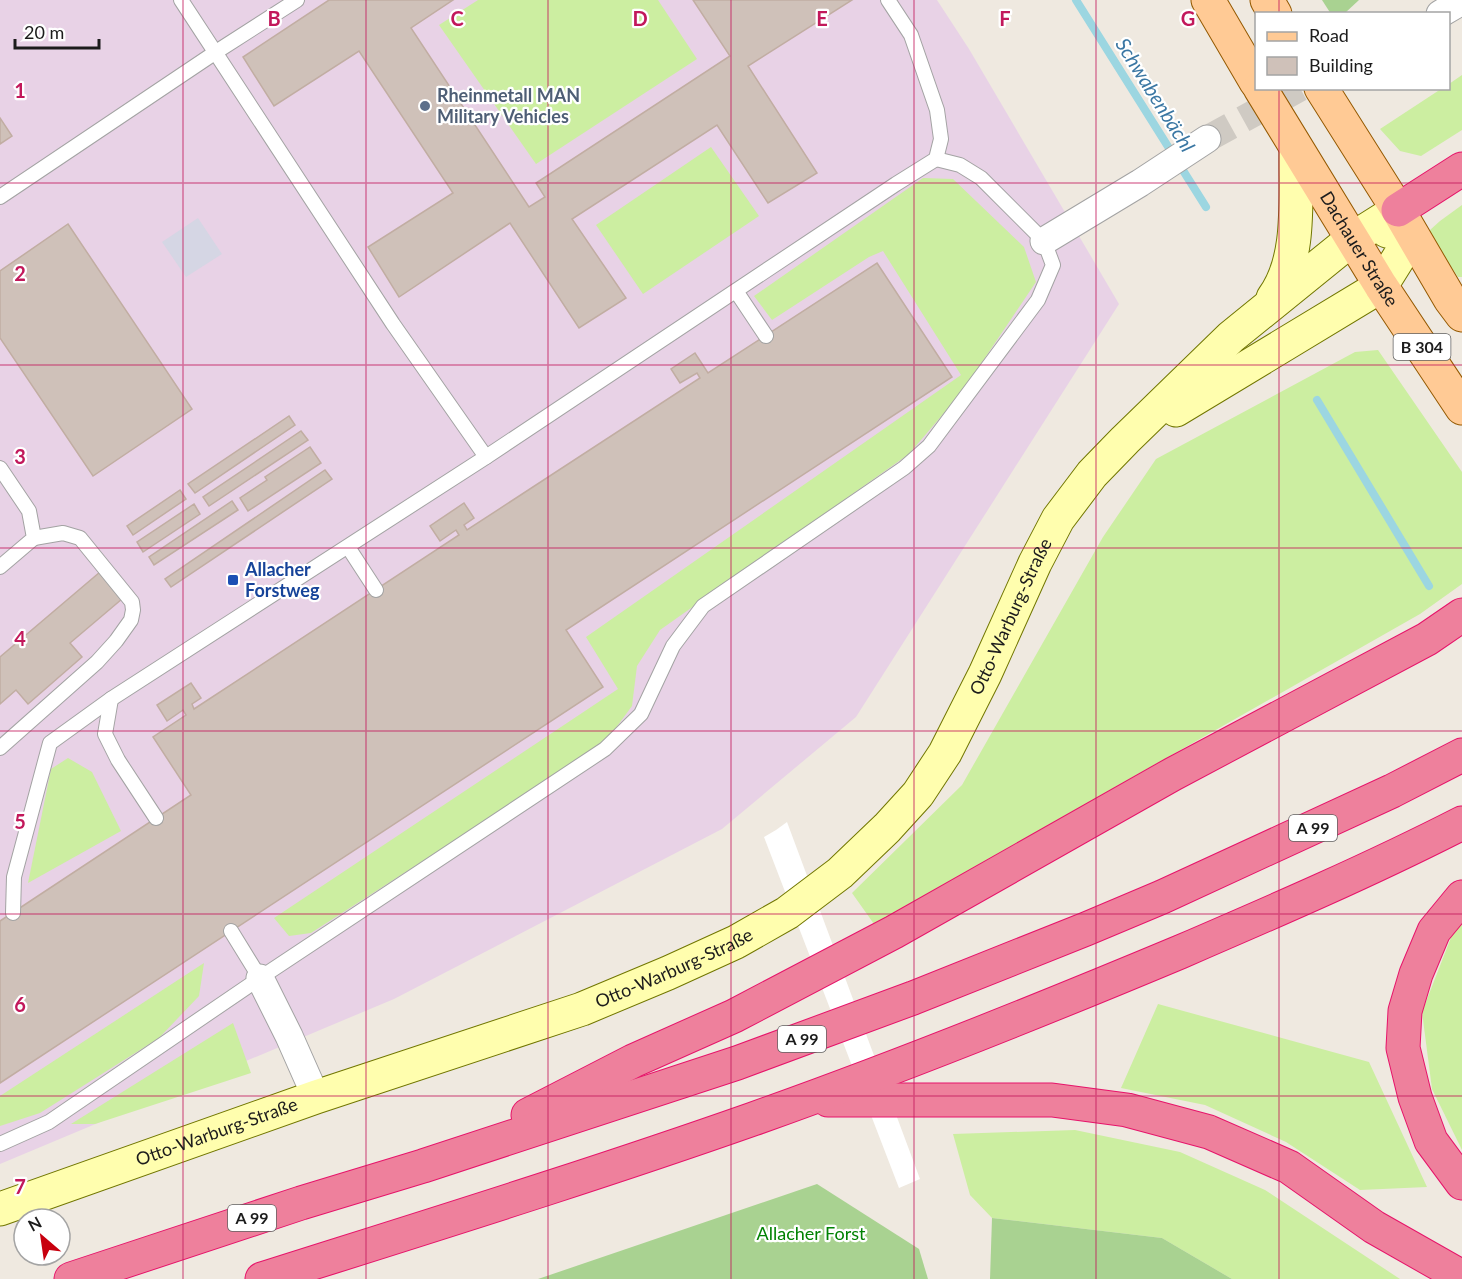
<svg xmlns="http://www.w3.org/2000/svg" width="1462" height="1279" viewBox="0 0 1462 1279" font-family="Lato,sans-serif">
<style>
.industrial{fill:#e8d2e6}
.grass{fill:#cceea1}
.forest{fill:#a9d291}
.plaza{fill:#d5d6e4}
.pier{fill:#fff}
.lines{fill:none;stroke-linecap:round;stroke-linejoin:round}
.stream{stroke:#9cd6e1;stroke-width:8}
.building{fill:#cfc1b9;stroke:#c1ada2;stroke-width:1.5}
.minor-tunnel{stroke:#cfcac3;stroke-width:27;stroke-dasharray:27 14;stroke-linecap:butt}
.service-casing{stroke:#a3a3a3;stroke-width:16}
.minor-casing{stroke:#a3a3a3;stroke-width:29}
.secondary-casing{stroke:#717600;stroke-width:35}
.primary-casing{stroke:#945900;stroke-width:35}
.motorway-casing{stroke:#e6146a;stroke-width:35}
.service{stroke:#fff;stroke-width:14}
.minor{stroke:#fff;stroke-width:27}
.secondary{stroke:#fffeae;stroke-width:33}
.primary{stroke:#ffca95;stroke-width:33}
.motorway{stroke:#ee809c;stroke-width:33}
.grid{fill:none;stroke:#c2185b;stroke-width:1.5;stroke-opacity:0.55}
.service-dot{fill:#5c6f8a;stroke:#fff;stroke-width:2}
.transit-dot{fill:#1a4fb4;stroke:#fff;stroke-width:2}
.labels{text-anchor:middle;stroke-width:4.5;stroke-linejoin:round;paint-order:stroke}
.shield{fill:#fff;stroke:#606060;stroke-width:1.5}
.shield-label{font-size:16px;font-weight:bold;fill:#1c1c1c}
.service-label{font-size:18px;font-weight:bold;fill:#4e5e75;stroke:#fff;text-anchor:start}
.street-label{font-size:18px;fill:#1c1c1c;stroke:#fff}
.transit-label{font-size:18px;font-weight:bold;fill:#164399;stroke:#fff;text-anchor:start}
.park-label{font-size:18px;fill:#018203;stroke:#fff}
.water-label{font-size:20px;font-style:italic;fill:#3b77a3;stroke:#fff}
.grid-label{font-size:20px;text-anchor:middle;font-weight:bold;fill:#c2185b;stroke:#fff;stroke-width:4.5;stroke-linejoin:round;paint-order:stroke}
</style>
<rect width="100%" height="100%" fill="#efe9e0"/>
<!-- industrial -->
<polygon class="industrial" points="0,0 937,0 969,49 1119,304 856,717 722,829 394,999 0,1164"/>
<!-- grass -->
<g class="grass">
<polygon points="478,0 658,0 697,59 536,164 439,25"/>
<polygon points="1462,75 1462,130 1421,156 1400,151 1380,129 1441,89 1448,88 1449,84"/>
<polygon points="711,147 759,216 643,294 596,225"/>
<polygon points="923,178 953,179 1024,247 1036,282 962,392 909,454 660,630 637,666 632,706 604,744 311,933 289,936 274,918 618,689 586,637 961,375 883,251 869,257 772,320 754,296"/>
<polygon points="1462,205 1462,277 1458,277 1430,235 1430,230 1440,221"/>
<polygon points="1378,350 1462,472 1462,584 1420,614 874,924 852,893 962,785 1103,537 1156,459 1355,352"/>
<polygon points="68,758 92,772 121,831 28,883 51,769"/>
<polygon points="1462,923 1462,1150 1432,1089 1422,1012 1452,935"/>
<polygon points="204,963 199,996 159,1038 40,1113 0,1126 0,1096"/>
<polygon points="1158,1004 1369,1062 1427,1187 1360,1190 1286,1142 1205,1105 1121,1088"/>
<polygon points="233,1023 251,1073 95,1124 71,1124"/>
<polygon points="1075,1130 1180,1152 1265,1190 1400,1279 1232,1279 1162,1238 992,1218 970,1195 953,1134"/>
</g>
<!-- forest -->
<g class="forest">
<polygon points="1322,0 1359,0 1345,13 1331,14"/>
<polygon points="817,1184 919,1249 928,1279 538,1279"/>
<polygon points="992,1218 1162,1238 1232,1279 990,1279"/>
</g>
<!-- plaza -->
<polygon class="plaza" points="198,218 222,254 186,277 162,242"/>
<!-- pier -->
<polygon class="pier" points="787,822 920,1179 899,1188 764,837 776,830"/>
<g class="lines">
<!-- stream -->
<g class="stream">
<polyline points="1076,0 1206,207"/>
<polyline points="1317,400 1429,586"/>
</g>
</g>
<!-- building -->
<g class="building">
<polygon points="329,0 453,0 411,28 529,207 545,197 536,183 730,56 693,0 852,0 748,66 817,173 768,203 717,125 572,219 626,298 579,328 510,223 399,297 368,247 453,193 359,51 274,106 243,57"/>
<polygon points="0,118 12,136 0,144"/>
<polygon points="68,224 192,409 93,476 0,338 0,271"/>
<polygon points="877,263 952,377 566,630 603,687 0,1083 0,921 191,795 153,737 186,715 183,710 167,721 157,705 191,683 201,698 192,704 194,709 459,535 456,530 440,541 430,526 464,503 474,518 464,525 467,530 700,378 697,373 680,383 671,369 695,353 708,373"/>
<polygon points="289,416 295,425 195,493 188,484"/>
<polygon points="301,431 308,440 209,506 203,497"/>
<polygon points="310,447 321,463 248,511 240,498 267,480 265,477"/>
<polygon points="325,470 332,479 171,587 165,579"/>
<polygon points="180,490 186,499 133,535 127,526"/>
<polygon points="232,501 238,510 154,565 149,557"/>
<polygon points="194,504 200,514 143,552 137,542"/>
<polygon points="100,572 122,599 70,643 82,657 28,704 16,690 0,704 0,657"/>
</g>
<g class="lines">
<!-- minor-tunnel -->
<polyline class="minor-tunnel" points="1207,139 1300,88"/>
<defs>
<g id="service">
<polyline points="181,0 393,324 486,457"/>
<polyline points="0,197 216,52 297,0"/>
<polyline points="736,291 766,336"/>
<polyline points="0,468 29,511 34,538 0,567"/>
<polyline points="348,547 376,590"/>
<polyline points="111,699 105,734 118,760 156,818"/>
<polyline points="0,748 97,662 116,641 131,620 133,610 132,602 80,538 63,533 34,538"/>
<polyline points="13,913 14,877 50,743 111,699 486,457 896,184 936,159 941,139 937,110 911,35 888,0"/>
<polyline points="231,931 260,978"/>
<polyline points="0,1144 49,1122 260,978 605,749 641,714 673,646 703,606 904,468 929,446 1038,300 1053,265 1044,241 981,178 960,165 936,159"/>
</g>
<g id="minor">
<polyline points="1440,14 1462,1"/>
<polyline points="1044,241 1140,183 1207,139"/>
<polyline points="260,978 289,1036 316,1097"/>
</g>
<g id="secondary">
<path d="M1273,298C1302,259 1295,197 1296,149"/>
<polyline points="1176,410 1381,286 1401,254 1407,227 1387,231"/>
<path id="s1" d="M0,1209L316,1097L582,1009L668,973L736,942L787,913L840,873L887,828L918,794L945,753L985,674L1035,563L1058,519L1092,474L1125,440L1231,337L1352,239L1398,210"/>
</g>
<g id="primary">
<polyline points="1208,0 1256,82"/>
<polyline points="1267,0 1275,14"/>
<path id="s2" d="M1260,88L1381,286L1462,408"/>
<polyline points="1321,88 1398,210 1450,299 1462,315"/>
</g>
<g id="motorway">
<polyline points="1398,210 1462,169"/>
<polyline points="1462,897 1434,931 1416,974 1405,1011 1403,1048 1415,1097 1431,1141 1462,1183"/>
<polyline points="828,1100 1052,1100 1127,1110 1209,1132 1289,1167 1374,1227 1462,1277"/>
<polyline points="528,1115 633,1061 734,1016 894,932 1173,774 1427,639 1462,615"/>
<polyline points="71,1279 301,1203 423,1166 737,1063 913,998 1086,929 1162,897 1392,791 1462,755"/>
<path d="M262,1279C426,1227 591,1176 753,1119C897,1068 1039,1011 1180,952C1275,911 1370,870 1462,823"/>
</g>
</defs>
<!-- service casing -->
<use href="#service" class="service-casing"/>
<!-- minor casing -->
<use href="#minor" class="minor-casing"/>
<!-- secondary casing -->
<use href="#secondary" class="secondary-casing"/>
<!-- primary casing -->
<use href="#primary" class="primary-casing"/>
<!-- motorway casing -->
<use href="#motorway" class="motorway-casing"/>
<!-- service -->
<use href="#service" class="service"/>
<!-- minor -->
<use href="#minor" class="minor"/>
<!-- secondary -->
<use href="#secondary" class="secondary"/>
<!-- primary -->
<use href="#primary" class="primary"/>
<!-- motorway -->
<use href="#motorway" class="motorway"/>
</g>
<!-- grid -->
<path class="grid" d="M183,0V1279M366,0V1279M548,0V1279M731,0V1279M914,0V1279M1096,0V1279M1279,0V14M1279,88V1279M0,183H1462M0,365H1462M0,548H1462M0,731H1462M0,914H1462M0,1096H1462"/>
<!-- markers -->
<circle class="service-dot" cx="425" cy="106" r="6"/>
<rect class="transit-dot" x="227" y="574" width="12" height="12" rx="3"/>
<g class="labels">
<!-- shield labels -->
<g class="shield">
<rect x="1393.5" y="334" width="57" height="26" rx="4.5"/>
<rect x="1289" y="815" width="48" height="26" rx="4.5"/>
<rect x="778" y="1026" width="48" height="26" rx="4.5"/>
<rect x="228" y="1205" width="48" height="26" rx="4.5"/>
</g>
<g class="shield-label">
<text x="1422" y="353">B 304</text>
<text x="1313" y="834">A 99</text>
<text x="802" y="1045">A 99</text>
<text x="252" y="1224">A 99</text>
</g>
<!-- service labels -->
<g class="service-label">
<text x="437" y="102">Rheinmetall MAN<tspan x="437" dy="21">Military Vehicles</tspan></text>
</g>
<!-- street labels -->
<g class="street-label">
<text dy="6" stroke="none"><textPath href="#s2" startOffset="189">Dachauer Straße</textPath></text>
<text dy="6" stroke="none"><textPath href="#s1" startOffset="1220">Otto-Warburg-Straße</textPath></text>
<text dy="6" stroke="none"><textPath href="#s1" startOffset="716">Otto-Warburg-Straße</textPath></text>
<text dy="6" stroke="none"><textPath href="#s1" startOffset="230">Otto-Warburg-Straße</textPath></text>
</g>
<!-- transit labels -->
<g class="transit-label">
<text x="245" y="576">Allacher<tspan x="245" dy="21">Forstweg</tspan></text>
</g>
<!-- park labels -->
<g class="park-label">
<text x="811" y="1240">Allacher Forst</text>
</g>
<!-- water labels -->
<g class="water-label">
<text transform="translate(1155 95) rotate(58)" y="7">Schwabenbächl</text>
</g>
</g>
<g class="grid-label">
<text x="274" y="26">B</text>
<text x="457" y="26">C</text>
<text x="640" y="26">D</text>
<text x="822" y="26">E</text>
<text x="1005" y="26">F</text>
<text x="1188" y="26">G</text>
<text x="20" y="98">1</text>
<text x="20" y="281">2</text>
<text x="20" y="464">3</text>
<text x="20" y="646">4</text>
<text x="20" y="829">5</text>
<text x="20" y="1012">6</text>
<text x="20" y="1194">7</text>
</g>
<!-- legend -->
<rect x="1255" y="12" width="195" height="78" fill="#ffffff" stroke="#a4a4a4" stroke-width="1.5"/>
<rect x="1267" y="32" width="30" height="9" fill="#ffca95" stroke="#a4a4a4" stroke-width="1.5"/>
<text x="1309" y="42" font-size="18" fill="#1c1c1c">Road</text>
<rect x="1267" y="57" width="30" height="18" fill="#cfc1b9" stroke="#a4a4a4" stroke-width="1.5"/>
<text x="1309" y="72" font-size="18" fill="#1c1c1c">Building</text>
<!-- north arrow -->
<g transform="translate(42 1237) rotate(331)"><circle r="28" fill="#ffffff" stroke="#a4a4a4" stroke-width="1.5"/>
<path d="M0-4.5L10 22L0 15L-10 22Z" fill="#c8000e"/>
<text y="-9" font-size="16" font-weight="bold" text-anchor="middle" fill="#1c1c1c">N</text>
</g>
<!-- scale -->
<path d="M15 39v9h84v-9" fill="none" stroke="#1c1c1c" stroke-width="3"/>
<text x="24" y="39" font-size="18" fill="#1c1c1c" stroke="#ffffff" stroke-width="4.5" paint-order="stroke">20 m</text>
</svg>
